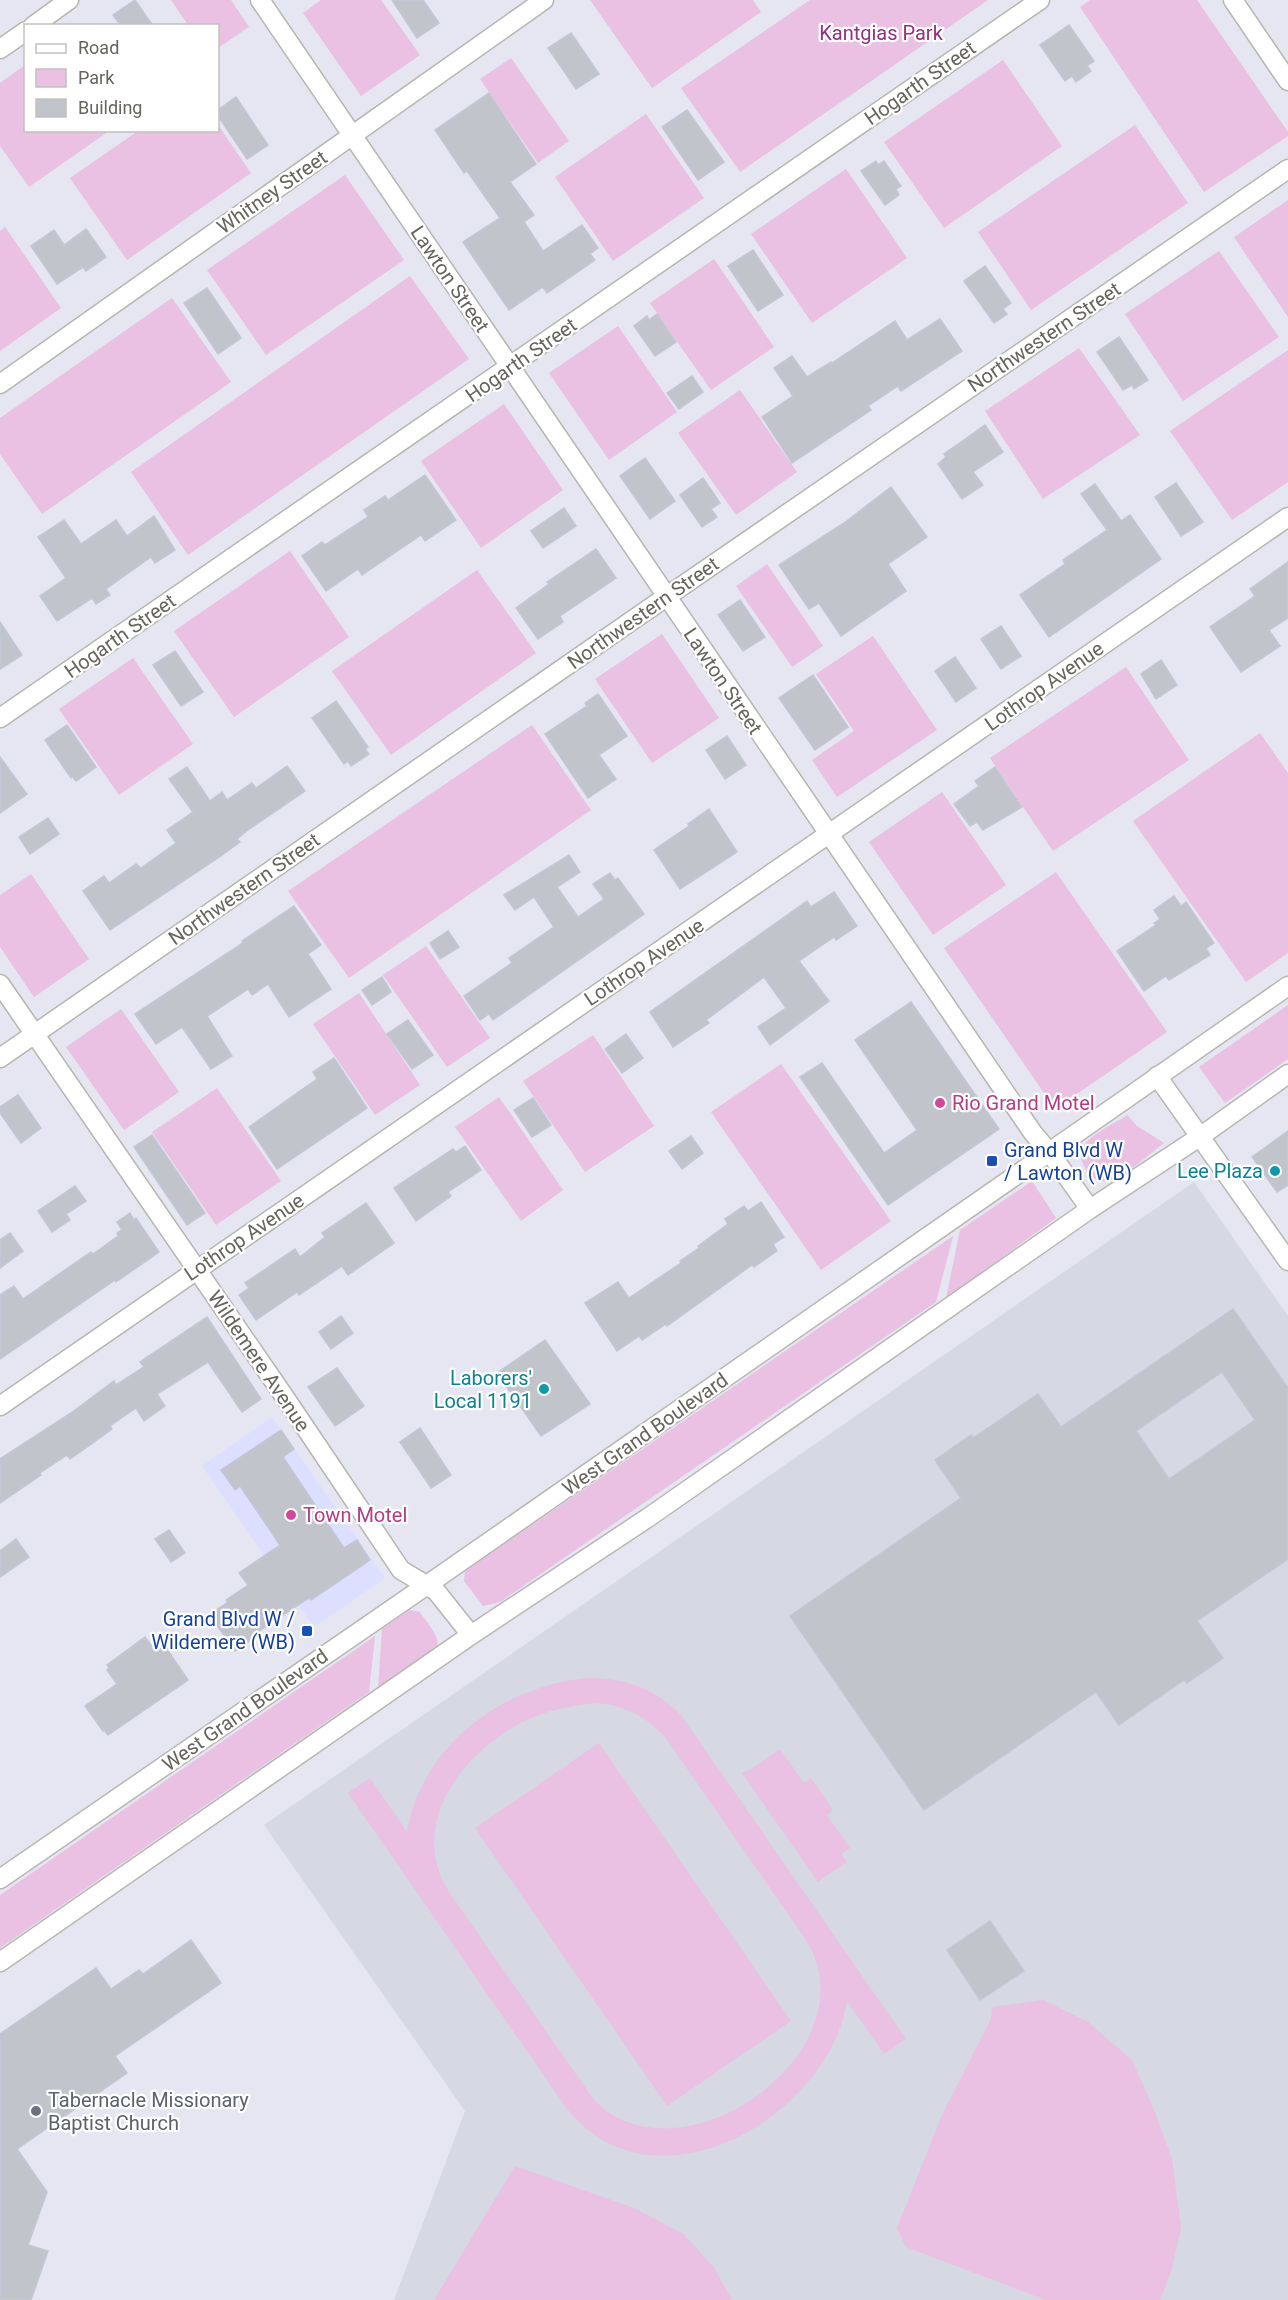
<svg xmlns="http://www.w3.org/2000/svg" width="1288" height="2300" viewBox="0 0 1288 2300" font-family="Roboto,sans-serif">
<style>
.commercial{fill:#dcdfff}
.education{fill:#d6d8e3}
.green{fill:#eac0e3;fill-rule:evenodd}
.building{fill:#c2c4cc;stroke:#c3c6d6;stroke-width:1.5;fill-rule:evenodd}
.lines{fill:none;stroke-linecap:round;stroke-linejoin:round}
.street-casing{stroke:#b6b5ae;stroke-width:21}
.secondary-casing{stroke:#b9b7b0;stroke-width:21}
.street{stroke:#fff;stroke-width:18}
.secondary{stroke:#fff;stroke-width:18}
.hotel-dot{fill:#d1479c;stroke:#fff;stroke-width:2}
.transit-dot{fill:#1a4fb4;stroke:#fff;stroke-width:2}
.culture-dot{fill:#0f9aa8;stroke:#fff;stroke-width:2}
.worship-dot{fill:#6b7280;stroke:#fff;stroke-width:2}
.labels{text-anchor:middle;stroke-width:4.5;stroke-linejoin:round;paint-order:stroke}
.park-label{font-size:20px;fill:#92317e;stroke:#fff}
.street-label{font-size:20px;fill:#67645d;stroke:#fff}
.hotel-label{font-size:20px;fill:#b23c85;stroke:#fff;text-anchor:start}
.transit-label{font-size:20px;fill:#164399;stroke:#fff;text-anchor:start}
.culture-label{font-size:20px;fill:#0d838f;stroke:#fff;text-anchor:end}
.worship-label{font-size:20px;fill:#5b616d;stroke:#fff;text-anchor:start}
</style>
<rect width="100%" height="100%" fill="#e5e6f1"/>
<!-- commercial -->
<polygon class="commercial" points="272,1417 385,1578 314,1627 202,1466"/>
<!-- education -->
<polygon class="education" points="1194,1182 1288,1316 1288,2300 394,2300 465,2111 264,1825"/>
<!-- green -->
<g class="green">
<polygon points="171,0 231,0 249,27 218,48 218,26 188,25"/>
<polygon points="321,0 381,0 420,55 361,96 303,13"/>
<polygon points="590,0 753,0 761,12 652,88"/>
<polygon points="810,0 988,0 740,172 681,88"/>
<polygon points="1090,0 1197,0 1288,132 1288,136 1204,192 1080,7"/>
<polygon points="511,58 569,141 538,163 480,79"/>
<polygon points="1003,60 1062,146 944,228 884,142"/>
<polygon points="25,65 26,130 109,131 29,187 0,146 0,83"/>
<polygon points="646,114 704,198 613,261 555,177"/>
<polygon points="218,125 251,173 127,260 70,178 138,131 218,130"/>
<polygon points="1135,125 1188,203 1031,310 978,232"/>
<polygon points="846,169 907,258 812,323 751,234"/>
<polygon points="345,175 404,260 266,355 207,270"/>
<polygon points="1288,200 1288,317 1234,237"/>
<polygon points="5,227 61,308 0,351 0,231"/>
<polygon points="1219,251 1279,337 1183,401 1125,314"/>
<polygon points="714,259 774,347 711,390 650,303"/>
<polygon points="410,276 469,359 188,555 131,472"/>
<polygon points="172,298 231,382 42,514 0,454 0,418"/>
<polygon points="618,326 677,412 609,460 549,373"/>
<polygon points="1079,348 1140,435 1043,499 985,411"/>
<polygon points="1288,350 1288,482 1232,520 1170,431"/>
<polygon points="740,390 797,472 736,515 678,433"/>
<polygon points="504,404 563,490 481,548 421,461"/>
<polygon points="290,551 349,637 234,717 174,631"/>
<polygon points="767,564 823,646 792,667 736,586"/>
<polygon points="477,570 536,653 391,755 332,671"/>
<polygon points="662,634 719,718 652,763 595,679"/>
<polygon points="873,636 937,730 837,797 812,760 854,731 816,674"/>
<polygon points="133,658 193,744 119,795 59,709"/>
<polygon points="1126,667 1189,760 1053,851 990,758"/>
<polygon points="532,725 591,810 349,978 288,891"/>
<polygon points="1260,733 1288,773 1288,953 1246,982 1133,821"/>
<polygon points="942,792 1006,885 933,935 869,842"/>
<polygon points="1056,872 1167,1032 1055,1109 944,948"/>
<polygon points="31,874 89,959 34,997 0,947 0,895"/>
<polygon points="426,946 490,1038 447,1067 383,975"/>
<polygon points="359,993 420,1085 375,1115 313,1024"/>
<polygon points="1288,1005 1288,1059 1225,1103 1199,1067"/>
<polygon points="121,1009 179,1092 124,1130 66,1047"/>
<polygon points="593,1035 654,1126 585,1172 523,1081"/>
<polygon points="781,1064 891,1221 821,1270 711,1112"/>
<polygon points="217,1088 281,1181 216,1225 152,1132"/>
<polygon points="499,1097 563,1190 521,1221 455,1127"/>
<path d="M1127,1115L1137,1126L1164,1143C1151,1153 1126,1175 1111,1180C1103,1183 1096,1181 1091,1175C1062,1144 1104,1131 1127,1115Z"/>
<polygon points="1032,1181 1056,1218 946,1298 960,1230"/>
<polygon points="953,1236 936,1302 500,1602 483,1606 464,1581 465,1571"/>
<path d="M410,1610L420,1612C426,1622 441,1636 437,1648L378,1689L382,1629Z"/>
<polygon points="375,1636 369,1692 0,1948 0,1895"/>
<path d="M589,1678C625,1678 656,1689 681,1715L906,2039L884,2054L847,2001C829,2118 650,2220 565,2106L348,1793L370,1778L407,1832C422,1744 504,1685 589,1678ZM596,1703C624,1705 646,1716 665,1737L806,1940C875,2050 681,2189 594,2100L449,1892C407,1826 461,1754 521,1723C545,1710 570,1706 596,1703Z"/>
<polygon points="599,1743 791,2021 667,2106 475,1828"/>
<polygon points="780,1749 804,1783 811,1778 833,1810 827,1815 850,1848 841,1854 847,1862 818,1882 742,1773 747,1770 748,1771"/>
<polygon points="1043,2000 1088,2022 1132,2060 1155,2112 1172,2159 1181,2228 1171,2272 1160,2300 1046,2300 906,2247 897,2228 942,2115 991,2019 992,2007"/>
<polygon points="515,2166 634,2208 683,2234 713,2266 732,2300 434,2300"/>
</g>
<!-- building -->
<g class="building">
<polygon points="135,0 153,26 121,26 113,15"/>
<polygon points="392,0 423,0 439,23 417,38"/>
<polygon points="1069,25 1094,61 1087,66 1091,71 1076,82 1072,76 1065,81 1040,45"/>
<polygon points="571,33 599,74 576,89 548,48"/>
<polygon points="489,93 536,164 510,182 534,215 524,222 543,251 582,225 598,248 590,254 595,260 547,293 543,287 509,310 463,242 500,218 467,171 464,173 435,130"/>
<polygon points="236,97 268,145 247,159 218,116 218,110"/>
<polygon points="687,110 724,162 698,180 662,127"/>
<polygon points="876,161 878,165 884,161 901,186 896,189 899,195 885,205 861,171"/>
<polygon points="86,229 106,257 86,271 83,267 57,284 31,246 54,230 64,245"/>
<polygon points="753,250 783,295 758,311 728,266"/>
<polygon points="985,266 1011,303 1003,309 1007,314 994,323 964,281"/>
<polygon points="207,288 241,338 218,354 184,303"/>
<polygon points="657,314 676,342 655,356 634,326 647,316 649,320"/>
<polygon points="940,319 962,351 901,391 898,386 868,406 871,410 792,463 762,417 793,396 774,368 792,356 807,377 831,362 832,363 895,321 907,340"/>
<polygon points="1119,337 1148,380 1134,389 1132,385 1123,390 1097,352"/>
<polygon points="692,376 703,392 679,409 667,393"/>
<polygon points="985,425 1003,452 973,472 983,485 962,499 938,464 946,457 944,454"/>
<polygon points="645,458 675,501 650,519 620,476"/>
<polygon points="425,475 456,520 425,541 421,535 362,575 358,569 326,591 302,556 322,542 325,545 368,517 364,510 385,496 388,500"/>
<polygon points="703,478 720,503 711,509 717,517 702,527 680,495"/>
<polygon points="1176,483 1203,522 1181,536 1155,497"/>
<polygon points="1095,484 1121,521 1130,515 1161,559 1049,637 1020,595 1065,564 1063,560 1107,530 1081,494"/>
<polygon points="891,487 927,537 888,564 906,591 841,636 819,603 809,609 779,565 844,523"/>
<polygon points="564,508 576,526 543,548 531,531"/>
<polygon points="154,516 175,550 155,563 151,557 106,589 110,595 96,604 92,598 57,621 40,596 66,578 38,537 64,520 81,544 116,520 127,536"/>
<polygon points="596,549 616,578 560,616 563,622 538,639 516,608 549,584 547,582"/>
<polygon points="1288,562 1288,618 1269,630 1280,646 1241,672 1210,627 1255,596 1250,589"/>
<polygon points="740,600 765,637 743,651 718,615"/>
<polygon points="0,622 22,655 0,669"/>
<polygon points="1001,626 1021,656 1001,669 981,639"/>
<polygon points="175,651 203,692 181,706 153,665"/>
<polygon points="955,657 976,688 956,702 935,671"/>
<polygon points="1161,660 1177,685 1156,699 1141,674"/>
<polygon points="813,675 848,727 815,750 779,698"/>
<polygon points="598,694 627,736 599,755 616,779 588,798 545,734 587,706 585,703"/>
<polygon points="336,701 368,747 365,749 369,754 351,766 348,761 344,764 312,718"/>
<polygon points="67,725 96,767 76,781 72,776 71,778 45,740"/>
<polygon points="727,736 746,765 725,779 706,750"/>
<polygon points="0,757 27,794 0,813"/>
<polygon points="287,766 305,791 248,830 237,839 240,842 218,858 110,930 83,891 104,876 109,883 136,864 141,868 176,843 167,830 193,812 169,779 187,767 210,801 222,792 227,800 252,783 256,788"/>
<polygon points="995,767 1022,807 983,830 977,822 970,826 954,804 979,786 975,781"/>
<polygon points="709,809 737,852 680,889 654,850 689,826 688,824"/>
<polygon points="48,818 59,834 30,854 19,837"/>
<polygon points="569,855 580,872 557,887 578,917 604,899 593,884 610,873 615,880 618,878 644,914 493,1020 489,1014 480,1020 464,996 512,963 509,958 554,927 534,897 515,910 504,895"/>
<polygon points="834,892 857,926 836,940 834,937 799,961 829,1001 770,1045 758,1027 786,1008 764,977 706,1020 709,1023 673,1047 650,1012 807,901 811,907"/>
<polygon points="1174,896 1181,906 1186,902 1214,943 1206,948 1210,955 1169,980 1166,976 1144,991 1117,951 1156,925 1154,923 1160,919 1154,910"/>
<polygon points="294,906 321,945 308,954 331,989 289,1017 268,984 252,995 248,989 207,1016 232,1056 211,1069 182,1027 156,1044 135,1014 243,943 242,941"/>
<polygon points="448,931 459,947 440,959 430,943"/>
<polygon points="382,977 391,992 372,1005 362,990"/>
<polygon points="911,1002 999,1129 888,1205 800,1077 822,1063 884,1153 900,1142 917,1130 855,1040"/>
<polygon points="408,1020 433,1055 412,1069 387,1034"/>
<polygon points="626,1034 643,1058 622,1073 605,1049"/>
<polygon points="334,1058 367,1108 277,1169 249,1127 317,1079 313,1072"/>
<polygon points="18,1095 41,1128 21,1143 0,1113 0,1107"/>
<polygon points="533,1098 551,1125 532,1137 514,1110"/>
<polygon points="1288,1131 1288,1185 1277,1192 1252,1157"/>
<polygon points="152,1135 205,1213 187,1225 134,1147"/>
<polygon points="691,1136 703,1153 682,1169 669,1151"/>
<polygon points="465,1146 481,1170 448,1192 451,1196 416,1221 394,1188 453,1149 456,1152"/>
<polygon points="75,1186 86,1201 66,1214 70,1220 52,1232 38,1211"/>
<polygon points="761,1202 784,1237 773,1244 777,1251 754,1267 752,1265 667,1326 666,1324 642,1340 639,1336 617,1351 585,1303 618,1282 629,1298 681,1263 680,1261 699,1248 698,1246 728,1224 725,1219 744,1206 748,1211"/>
<polygon points="366,1203 394,1243 348,1275 342,1266 299,1295 297,1292 256,1320 239,1295 249,1288 245,1283 295,1249 300,1257 325,1237 322,1233"/>
<polygon points="130,1213 134,1220 136,1218 159,1252 116,1282 115,1280 0,1359 0,1295 14,1286 23,1299 91,1252 93,1254 118,1236 117,1233 122,1230 117,1222"/>
<polygon points="10,1233 23,1251 0,1268 0,1240"/>
<path d="M1233,1309L1288,1388V1559L1197,1621L1223,1658L1187,1683L1184,1680L1119,1725L1096,1692L924,1810L790,1616L961,1498L935,1460L971,1435L973,1438L1038,1394L1061,1427ZM1222,1372L1255,1420L1169,1479L1136,1431Z"/>
<polygon points="341,1316 353,1333 331,1349 319,1332"/>
<polygon points="207,1317 261,1399 242,1412 208,1362 157,1394 165,1406 144,1421 136,1408 110,1426 112,1429 90,1445 70,1459 67,1455 40,1473 41,1475 0,1503 0,1459 71,1413 114,1381 116,1385 144,1367 140,1362"/>
<polygon points="545,1340 590,1404 541,1436 497,1373"/>
<polygon points="337,1368 364,1406 335,1426 308,1387"/>
<polygon points="420,1428 451,1475 431,1488 400,1442"/>
<polygon points="281,1430 294,1449 283,1457 344,1548 357,1540 370,1560 311,1600 309,1598 255,1634 257,1636 235,1651 212,1618 214,1617 212,1613 228,1602 226,1600 248,1585 239,1573 280,1545 240,1486 235,1490 221,1470"/>
<polygon points="169,1530 185,1553 171,1562 155,1539"/>
<polygon points="16,1539 29,1557 0,1577 0,1551"/>
<polygon points="145,1637 156,1652 165,1646 188,1680 108,1735 104,1730 103,1731 85,1706 117,1684 107,1670 109,1668 107,1665"/>
<polygon points="990,1921 1024,1971 980,2000 947,1950"/>
<polygon points="191,1940 221,1983 115,2056 127,2073 17,2149 47,2192 28,2245 48,2251 31,2300 0,2300 0,2034 96,1968 111,1989 139,1970 143,1974"/>
</g>
<g class="lines">
<defs>
<g id="street">
<polyline points="260,0 1033,1133 1050,1153 1090,1209"/>
<polyline points="33,26 69,0"/>
<polyline points="0,49 26,31"/>
<polyline points="0,384 544,0"/>
<polyline points="0,718 1040,0"/>
<polyline points="0,984 284,1396 401,1570 436,1591 471,1635"/>
<polyline points="0,1058 666,597 1288,169"/>
<polyline points="1157,1076 1288,1261"/>
<polyline points="0,1406 1288,517"/>
</g>
<g id="secondary">
<polyline points="1233,0 1288,81"/>
<polyline points="0,1879 427,1585 1288,986"/>
<polyline points="0,1962 471,1635 649,1517 1090,1209 1201,1136 1288,1074"/>
</g>
</defs>
<!-- street casing -->
<use href="#street" class="street-casing"/>
<!-- secondary casing -->
<use href="#secondary" class="secondary-casing"/>
<!-- street -->
<use href="#street" class="street"/>
<!-- secondary -->
<use href="#secondary" class="secondary"/>
</g>
<!-- markers -->
<g class="hotel-dot">
<circle cx="940" cy="1103" r="6"/>
<circle cx="291" cy="1515" r="6"/>
</g>
<g class="transit-dot">
<rect x="986" y="1155" width="12" height="12" rx="3"/>
<rect x="301" y="1625" width="12" height="12" rx="3"/>
</g>
<g class="culture-dot">
<circle cx="1275" cy="1171" r="6"/>
<circle cx="544" cy="1389" r="6"/>
</g>
<circle class="worship-dot" cx="36" cy="2111" r="6"/>
<g class="labels">
<!-- park labels -->
<g class="park-label">
<text x="881" y="40">Kantgias Park</text>
</g>
<!-- street labels -->
<g class="street-label">
<text transform="translate(920 83) rotate(-35)" y="7">Hogarth Street</text>
<text transform="translate(272 192) rotate(-35)" y="7">Whitney Street</text>
<text transform="translate(450 279) rotate(56)" y="7">Lawton Street</text>
<text transform="translate(1044 337) rotate(-34)" y="7">Northwestern Street</text>
<text transform="translate(521 360) rotate(-35)" y="7">Hogarth Street</text>
<text transform="translate(643 613) rotate(-35)" y="7">Northwestern Street</text>
<text transform="translate(120 636) rotate(-35)" y="7">Hogarth Street</text>
<text transform="translate(723 681) rotate(56)" y="7">Lawton Street</text>
<text transform="translate(1044 686) rotate(-35)" y="7">Lothrop Avenue</text>
<text transform="translate(244 889) rotate(-35)" y="7">Northwestern Street</text>
<text transform="translate(644 962) rotate(-34)" y="7">Lothrop Avenue</text>
<text transform="translate(244 1237) rotate(-34)" y="7">Lothrop Avenue</text>
<text transform="translate(259 1361) rotate(56)" y="7">Wildemere Avenue</text>
<text transform="translate(645 1434) rotate(-35)" y="7">West Grand Boulevard</text>
<text transform="translate(245 1710) rotate(-35)" y="7">West Grand Boulevard</text>
</g>
<!-- hotel labels -->
<g class="hotel-label">
<text x="952" y="1110">Rio Grand Motel</text>
<text x="303" y="1522">Town Motel</text>
</g>
<!-- transit labels -->
<g class="transit-label">
<text x="1004" y="1157">Grand Blvd W<tspan x="1004" dy="23">/ Lawton (WB)</tspan></text>
<text x="295" y="1626" text-anchor="end">Grand Blvd W /<tspan x="295" dy="23">Wildemere (WB)</tspan></text>
</g>
<!-- culture labels -->
<g class="culture-label">
<text x="1263" y="1178">Lee Plaza</text>
<text x="532" y="1385">Laborers'<tspan x="532" dy="23">Local 1191</tspan></text>
</g>
<!-- worship labels -->
<g class="worship-label">
<text x="48" y="2107">Tabernacle Missionary<tspan x="48" dy="23">Baptist Church</tspan></text>
</g>
</g>
<!-- legend -->
<rect x="24" y="24" width="195" height="108" fill="#ffffff" stroke="#c2c1be" stroke-width="1.5"/>
<rect x="36" y="44" width="30" height="9" fill="#ffffff" stroke="#c2c1be" stroke-width="1.5"/>
<text x="78" y="54" font-size="18" fill="#67645d">Road</text>
<rect x="36" y="69" width="30" height="18" fill="#eac0e3" stroke="#c2c1be" stroke-width="1.5"/>
<text x="78" y="84" font-size="18" fill="#67645d">Park</text>
<rect x="36" y="99" width="30" height="18" fill="#c2c4cc" stroke="#c2c1be" stroke-width="1.5"/>
<text x="78" y="114" font-size="18" fill="#67645d">Building</text>
</svg>
